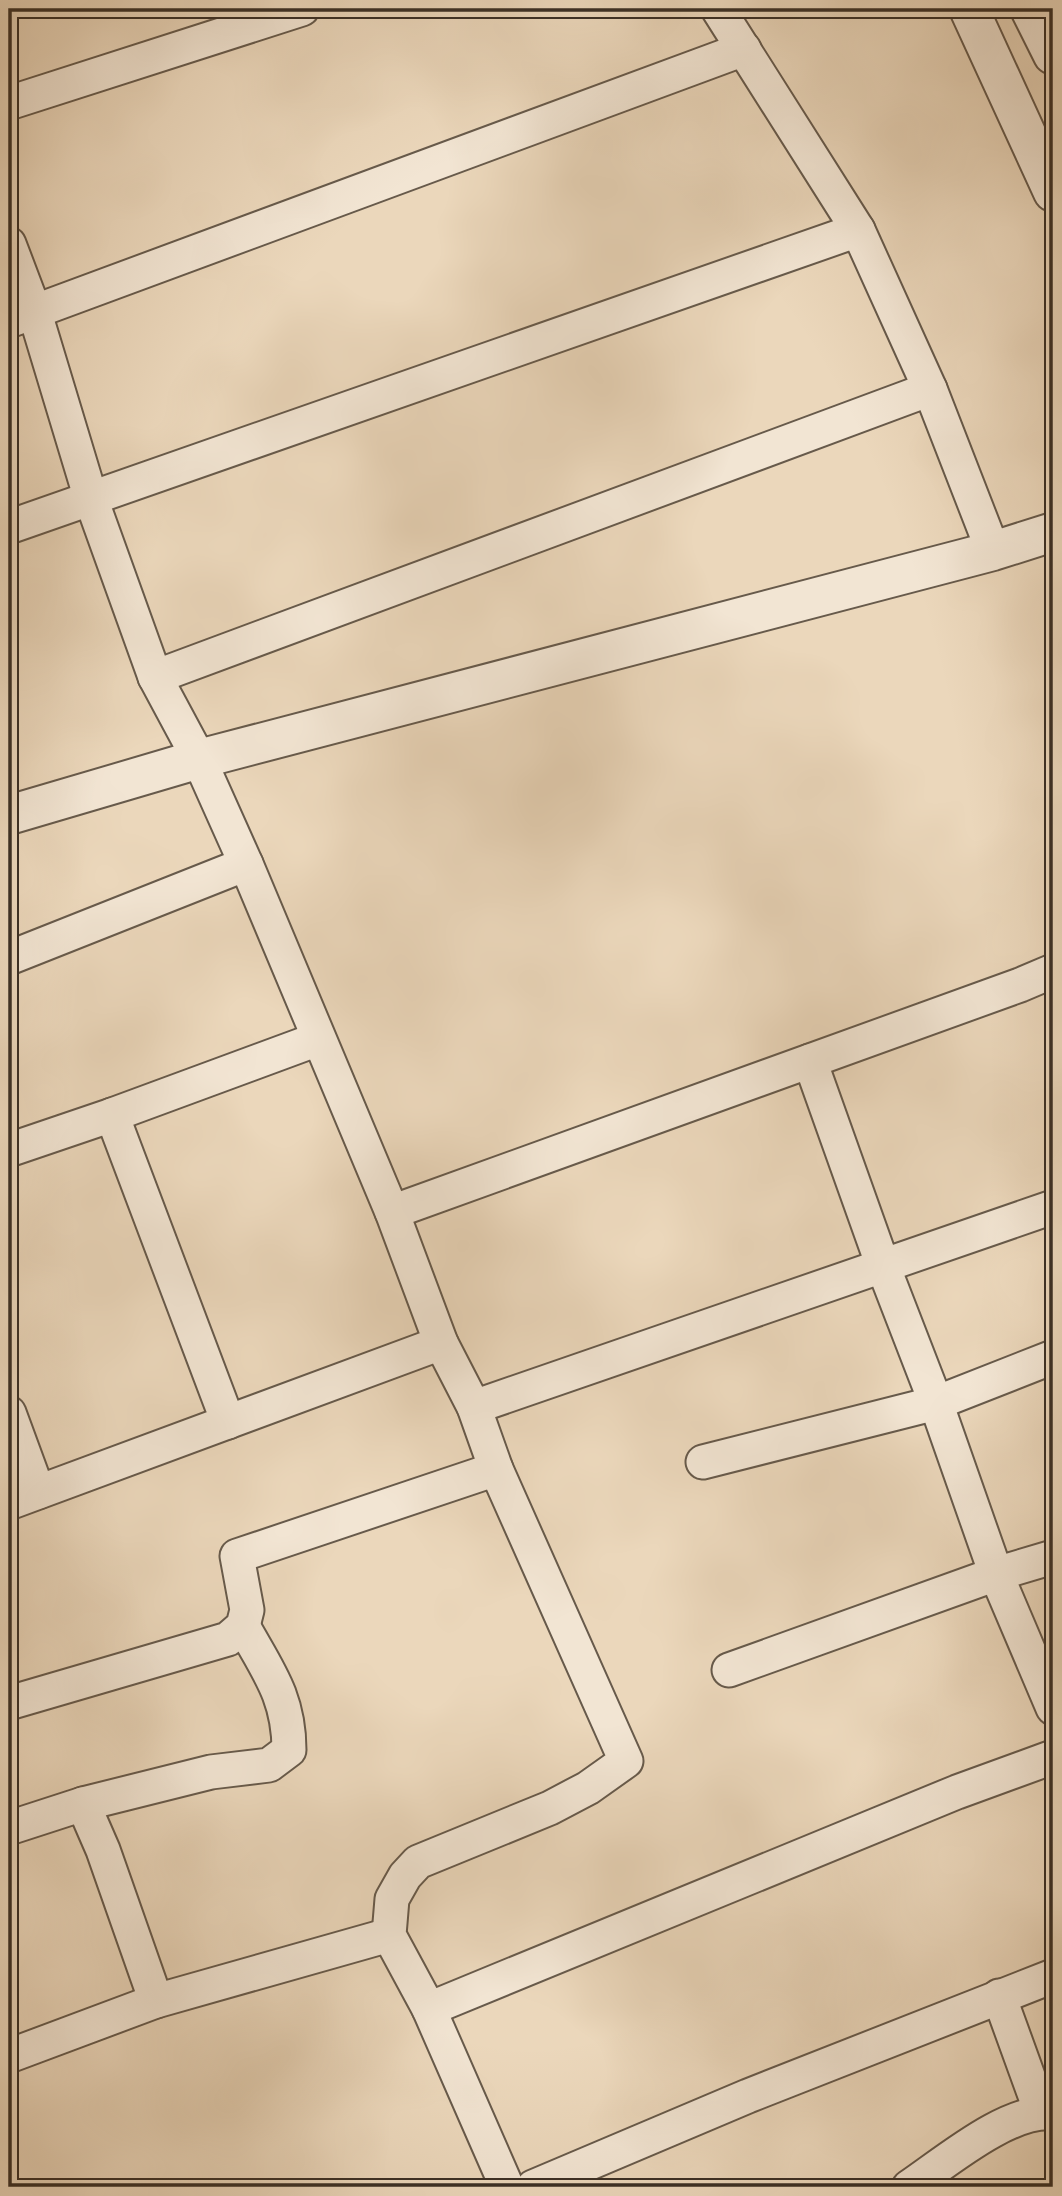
<svg xmlns="http://www.w3.org/2000/svg" width="1062" height="2196" viewBox="0 0 1062 2196" font-family="Alegreya,serif">
<style>
.lines{fill:none;stroke-linecap:round;stroke-linejoin:round}
.minor-casing{stroke:#675a4b;stroke-width:37}
.tertiary-casing{stroke:#675a4b;stroke-width:42}
.minor{stroke:#f2e5d3;stroke-width:33}
.tertiary{stroke:#f2e5d3;stroke-width:38}
</style>
<rect width="100%" height="100%" fill="#ebd7bb"/>
<filter id="stains"><feTurbulence type="fractalNoise" baseFrequency=".00286" numOctaves="4"/><feColorMatrix values="0 0 0 0 .2 0 0 0 0 .09 0 0 0 0 .02 0 0 0 .5 -.17"/></filter>
<radialGradient id="worn" r=".72"><stop offset=".6" stop-color="#630" stop-opacity="0"/><stop offset="1" stop-color="#630" stop-opacity=".3"/></radialGradient>
<g class="lines">
<defs>
<g id="minor">
<polyline points="718,9 858,230"/>
<polyline points="9,103 302,9"/>
<polyline points="9,244 34,310 91,499 155,677 199,759 246,864 392,1212 441,1343 474,1407 496,1469 626,1761 588,1788 550,1808 418,1862 405,1876 392,1899 389,1935 429,2009 957,1792 1053,1757"/>
<polyline points="9,321 744,49"/>
<polyline points="9,527 858,230 930,389"/>
<polyline points="155,677 930,389 993,551"/>
<polyline points="9,958 246,864"/>
<polyline points="810,1061 883,1266 936,1403 996,1574 1053,1708"/>
<polyline points="112,1115 228,1422"/>
<polyline points="9,1150 112,1115 318,1039"/>
<polyline points="392,1212 1020,985 1053,971"/>
<polyline points="474,1407 1053,1207"/>
<polyline points="9,1413 38,1492"/>
<polyline points="703,1462 936,1403 1053,1357"/>
<polyline points="9,1503 441,1343"/>
<polyline points="729,1670 996,1574 1053,1557"/>
<polyline points="9,1703 228,1639 243,1626 247,1610 237,1556 496,1469"/>
<polyline points="83,1804 103,1850 156,2001"/>
<path d="M9,1828L83,1804L211,1772L269,1765L289,1750C289,1697 268,1671 243,1626"/>
<polyline points="999,1996 1041,2112"/>
<polyline points="429,2009 507,2187"/>
<polyline points="9,2056 156,2001 389,1935"/>
<polyline points="533,2187 748,2096 1053,1976"/>
<path d="M909,2187C946,2162 1008,2109 1053,2113"/>
</g>
<g id="tertiary">
<polyline points="969,9 1053,192"/>
<polyline points="1030,9 1053,55"/>
<polyline points="9,815 199,759 993,551 1053,532"/>
</g>
</defs>
<!-- minor casing -->
<use href="#minor" class="minor-casing"/>
<!-- tertiary casing -->
<use href="#tertiary" class="tertiary-casing"/>
<!-- minor -->
<use href="#minor" class="minor"/>
<!-- tertiary -->
<use href="#tertiary" class="tertiary"/>
</g>
<!-- margin -->
<rect width="1062" height="2196" fill="none" stroke="#ebd7bb" stroke-width="35"/>
<rect x="10" y="10" width="1041" height="2175" fill="none" stroke="#3b3026" stroke-width="3.5"/>
<rect x="18" y="18" width="1027" height="2161" fill="none" stroke="#3b3026" stroke-width="2"/>
<rect width="100%" height="100%" filter="url(#stains)"/>
<rect width="100%" height="100%" fill="url(#worn)"/>
</svg>
